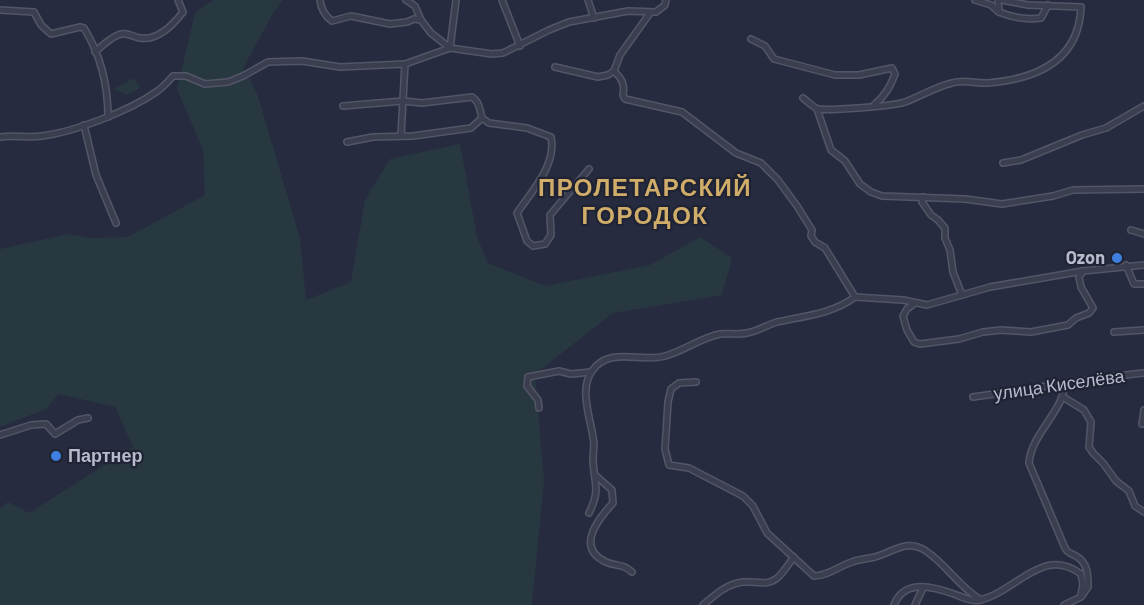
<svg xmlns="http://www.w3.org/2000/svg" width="1144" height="605" viewBox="0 0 1144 605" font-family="Barlow,sans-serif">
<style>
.green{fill:#283840}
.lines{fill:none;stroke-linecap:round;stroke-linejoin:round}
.street-casing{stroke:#525667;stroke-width:8}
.street{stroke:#3a3e4f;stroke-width:5}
.shop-dot{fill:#3f7fe0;stroke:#1f2334;stroke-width:2}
.labels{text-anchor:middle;stroke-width:4.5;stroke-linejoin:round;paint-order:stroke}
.poi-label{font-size:18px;font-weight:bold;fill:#b7baca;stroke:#1f2334;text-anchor:end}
.street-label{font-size:18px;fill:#b7baca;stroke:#1f2334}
.district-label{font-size:24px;font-weight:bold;letter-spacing:1.5px;fill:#d1ad6a;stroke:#1f2334}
</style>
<rect width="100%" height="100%" fill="#262b3f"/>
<!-- green -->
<g class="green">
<polygon points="213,0 283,0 275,10 243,68 257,93 300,238 306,300 351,282 365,200 390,159 460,144 477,237 488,263 545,286 650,265 700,237 732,258 722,295 613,313 535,374 544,481 532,605 0,605 0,508 8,502 29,513 133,447 115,407 59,394 46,409 0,427 0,249 69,234 91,238 128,237 205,195 203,150 177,89 195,13"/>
<polygon points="134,78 140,88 127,95 114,89"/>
</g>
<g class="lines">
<defs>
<g id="street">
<path d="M320,0C321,9 325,16 332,21L351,16L390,24L407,22L414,19L421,20L431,33L450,48"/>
<polyline points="406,0 415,6 421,20"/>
<polyline points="502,0 520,46"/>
<polyline points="588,0 594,18"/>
<polyline points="975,0 991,5 999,12 998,0"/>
<path d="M0,10L34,12L41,25L51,34L80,27L84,28C100,54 108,86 108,117"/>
<path d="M999,12C1013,18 1026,20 1041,18L1048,5"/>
<path d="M751,39L765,46L774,59L835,75H859L892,68L895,74C890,87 885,96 874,105"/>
<polyline points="450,48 456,0"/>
<path d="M95,52C102,46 110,38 118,35C125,31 133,37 140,38C158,41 173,25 183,12L178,0"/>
<polyline points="555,67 598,77 608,75 614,71 620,55 650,13"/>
<path d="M614,71C622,79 625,84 623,95L625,99L682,112L736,153L761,163L778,180L797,206L812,230L811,236L815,242L825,248L855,297"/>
<path d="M803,98C807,101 813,107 818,109C828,111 895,106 905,102C921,96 935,87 952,83C965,79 976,84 988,83C1036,79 1079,61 1081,7L1028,5L1002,0"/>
<path d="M343,106L403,101L422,103L472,97C479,101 480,110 482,118"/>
<polyline points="817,109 831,150 845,161 860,184 871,192 882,196 965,199 1002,204 1053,196 1073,190 1144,189"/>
<path d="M482,118L489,123L527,128L551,137C557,165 531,192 517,213L527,241L533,246L545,244L551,235L550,215L589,169"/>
<polyline points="84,125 96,175 116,223"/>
<polyline points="401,135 405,64"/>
<path d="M0,137C14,135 28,138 42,136C74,132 129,111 156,92C162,88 168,82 173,76H186L205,84L228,82L243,76L268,62L302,61L340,67L405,64L450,48L492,54L503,53L549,30L569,22L628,11L656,12L665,5L666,0"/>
<polyline points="347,142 373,137 413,136 471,128 482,118"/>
<polyline points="1003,163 1021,160 1082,135 1106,128 1144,106"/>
<polyline points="923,197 922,202 931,215 938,220 945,228 945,238 950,250 953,272 962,295"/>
<polyline points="1131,230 1144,234"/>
<polyline points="1126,265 1134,284 1144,284"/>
<polyline points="915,303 907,309 903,316 907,330 914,342 920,344 959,339 983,332 1001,330 1031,332 1068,325 1076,318 1089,313 1093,308 1081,287 1079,277 1083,271"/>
<polyline points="1114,332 1144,330"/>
<path d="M696,382L679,383L671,389L668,402L665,449L669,465L689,468L743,496L753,506L767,533L814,576C828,576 839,566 852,562C859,559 867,559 875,557C893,552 908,538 926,551C947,565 959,587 981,600"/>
<path d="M973,397C1030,389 1087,379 1144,373"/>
<polyline points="1063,397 1084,410 1091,422 1089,447 1093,453 1103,463 1116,481 1129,491 1135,506 1144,512"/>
<polyline points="539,408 538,400 527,386 528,377 559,371 571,374 591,372"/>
<polyline points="1142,424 1144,410"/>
<polyline points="0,435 31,425 46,424 55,434 78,420 88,418"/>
<path d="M595,475L612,490L613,503C598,519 575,548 606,562C617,567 622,563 632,572"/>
<path d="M589,513C601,489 594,484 593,460C593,452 595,444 593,437C590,417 579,389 592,371C609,346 640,363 665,356C684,351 700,338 720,334C729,333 738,335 747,333C758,331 767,325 777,322C804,316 832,314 855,297L903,300L927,305L990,287L1083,271L1144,265"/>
<path d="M703,605C715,595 726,584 743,582C755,581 766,586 776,579C783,574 789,563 794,557"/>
<path d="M894,605C904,579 932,586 954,594C962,597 972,602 980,600C1016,592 1043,545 1081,574L1083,584L1081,595"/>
<polyline points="915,605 923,588"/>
<path d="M1064,605L1081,597L1088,587C1088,575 1088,563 1076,556C1071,553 1068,554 1065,548L1029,463C1031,434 1065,409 1064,385"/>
</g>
</defs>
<!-- street casing -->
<use href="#street" class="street-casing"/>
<!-- street -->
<use href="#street" class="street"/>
</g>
<!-- markers -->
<g class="shop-dot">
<circle cx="1117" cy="258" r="6"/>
<circle cx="56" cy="456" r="6"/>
</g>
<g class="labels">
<!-- poi labels -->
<g class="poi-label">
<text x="1105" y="264">Ozon</text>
<text x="68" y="462" text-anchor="start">Партнер</text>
</g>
<!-- street labels -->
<g class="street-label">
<text transform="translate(1059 385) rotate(-8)" y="6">улица Киселёва</text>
</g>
<!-- district labels -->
<g class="district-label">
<text x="645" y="196">ПРОЛЕТАРСКИЙ<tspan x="645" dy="28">ГОРОДОК</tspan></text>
</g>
</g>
</svg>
